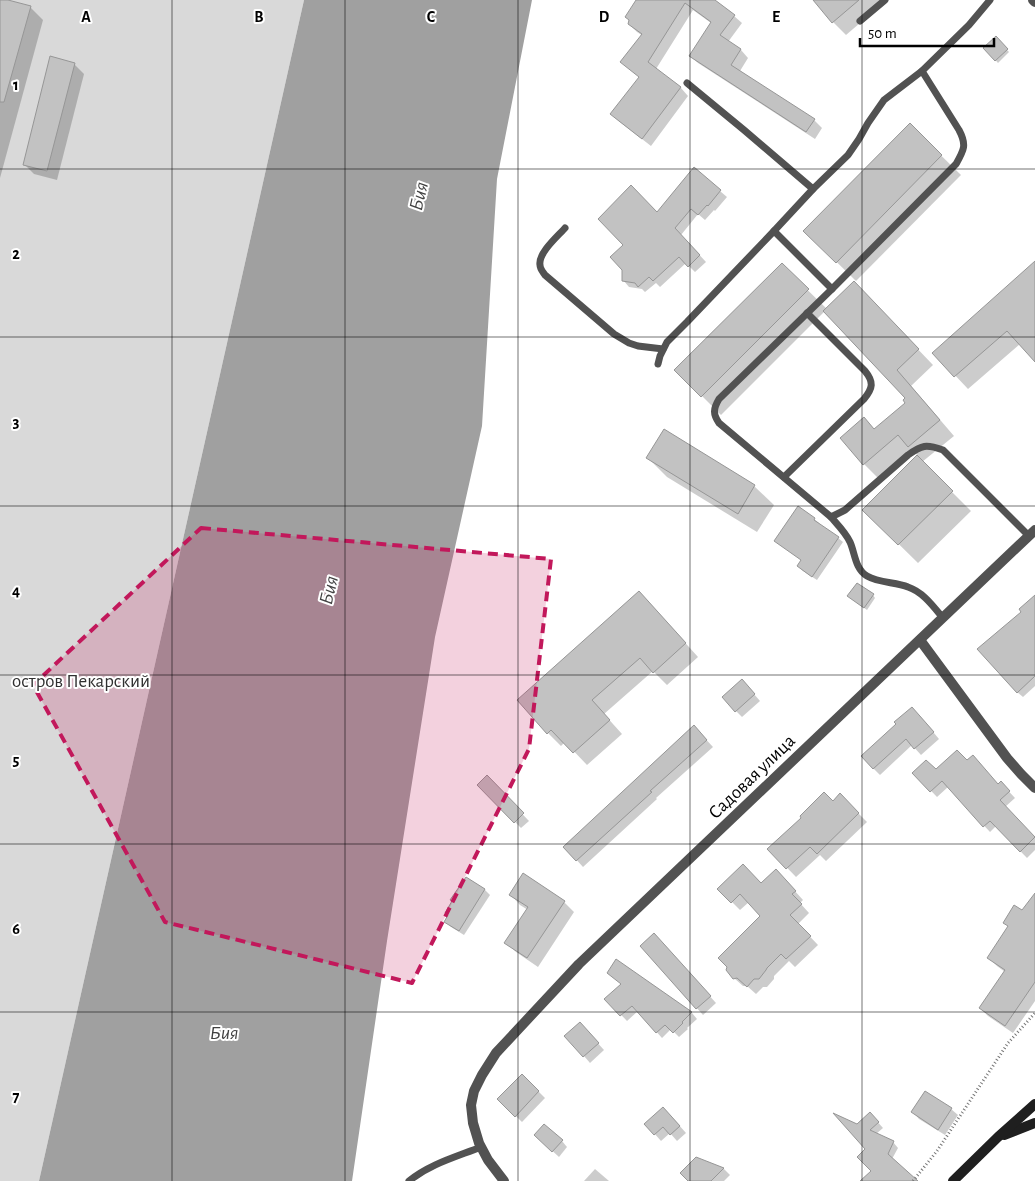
<svg xmlns="http://www.w3.org/2000/svg" width="1035" height="1181" viewBox="0 0 1035 1181" font-family="'Alegreya Sans',sans-serif">
<style>
.green{fill:#d9d9d9}
.water{fill:#a0a0a0}
.shadow{fill:#0003}
.building{fill:#c2c2c2;stroke:#969696}
.lines{fill:none;stroke-linecap:round;stroke-linejoin:round}
.path{stroke:#747474;stroke-width:3;stroke-dasharray:1 2.5;stroke-linecap:butt}
.service{stroke:#525252;stroke-width:7}
.minor{stroke:#525252;stroke-width:10}
.secondary{stroke:#1f1f1f;stroke-width:10}
.marked{fill:#c2185b;fill-opacity:0.2;stroke:#c2185b;stroke-width:4;stroke-dasharray:10 6;stroke-linejoin:round}
.grid{fill:none;stroke:#000;stroke-width:1;stroke-opacity:0.55}
.labels{text-anchor:middle;stroke-width:4;stroke-linejoin:round;paint-order:stroke}
.park-label{font-size:19px;fill:#303030;stroke:#fff}
.street-label{font-size:19px;fill:#000;stroke:#fff}
.water-label{font-size:20px;font-style:italic;fill:#414141;stroke:#fff}
.grid-label{font-size:16px;text-anchor:middle;font-weight:bold;fill:#000;stroke:#fff;stroke-width:4;stroke-linejoin:round;paint-order:stroke}
</style>
<rect width="100%" height="100%" fill="#fff"/>
<!-- green -->
<polygon class="green" points="0,0 304,0 39,1181 0,1181"/>
<!-- water -->
<polygon class="water" points="304,0 532,0 497,179 482,426 435,637 387,941 352,1181 39,1181"/>
<!-- shadow -->
<g class="shadow">
<polygon points="0,0 30,7 43,20 0,178"/>
<polygon points="637,0 713,0 734,16 742,23 728,42 741,50 748,58 740,71 814,120 822,128 815,139 698,63 690,56 711,23 693,10 656,69 681,88 688,96 651,146 620,122 612,114 640,77 643,36 637,32 629,24"/>
<polygon points="814,0 887,0 846,35 833,22"/>
<polygon points="996,38 1009,52 998,63 985,48"/>
<polygon points="74,64 84,74 57,180 34,174 24,164"/>
<polygon points="910,125 961,175 856,281 805,231"/>
<polygon points="694,169 727,197 715,211 714,210 705,220 698,214 681,235 706,262 695,272 686,263 660,287 656,283 645,292 642,289 629,287 623,280 657,213"/>
<polygon points="1035,263 1035,361 1020,344 968,389 934,353"/>
<polygon points="782,265 827,309 869,298 933,365 911,386 954,436 922,462 971,511 918,563 864,510 918,456 913,450 879,479 864,464 864,419 875,430 907,403 906,398 825,311 721,415 676,370"/>
<polygon points="648,458 754,486 774,505 757,532 667,477"/>
<polygon points="814,519 819,523 818,524 838,538 843,542 817,580 803,571 798,566 802,560"/>
<polygon points="873,595 875,598 867,610 852,599"/>
<polygon points="1035,596 1035,686 1023,697 1017,692 1023,612"/>
<polygon points="652,606 698,657 667,685 653,671 604,714 622,734 587,765 565,742 561,746 548,733"/>
<polygon points="748,687 760,701 742,717 736,711"/>
<polygon points="919,715 939,739 921,755 912,745 880,775 873,768"/>
<polygon points="700,733 713,747 656,798 657,799 583,867 565,847"/>
<polygon points="967,762 998,785 1001,783 1015,798 1005,807 1035,838 1035,850 1027,858 996,826 990,832 948,787 937,797 914,773 936,771"/>
<polygon points="487,777 529,821 521,828 479,785"/>
<polygon points="840,795 867,822 826,861 820,855 796,877 769,849 833,803"/>
<polygon points="524,875 564,902 574,912 538,967 516,952 506,943 528,910 520,905 511,895"/>
<polygon points="466,878 485,890 490,895 464,935 451,927 445,921"/>
<polygon points="784,879 803,900 800,903 809,913 798,924 818,945 795,967 789,961 774,976 774,979 767,987 763,987 756,994 747,986 743,986 734,978 762,916 749,902 740,910 719,889 761,885"/>
<polygon points="1035,895 1035,1001 1013,1033 988,1016 980,1008 1005,972 997,966 989,958"/>
<polygon points="660,941 716,1003 703,1015 642,946"/>
<polygon points="617,961 692,1013 697,1019 687,1028 688,1029 679,1037 671,1029 662,1038 638,1011 627,1021 606,999 622,984 608,973"/>
<polygon points="586,1030 604,1050 590,1063 584,1056"/>
<polygon points="522,1075 545,1098 522,1122 498,1099"/>
<polygon points="951,1109 958,1115 945,1135 919,1119 913,1112"/>
<polygon points="670,1115 686,1133 677,1141 670,1133 661,1141 646,1124"/>
<polygon points="875,1119 883,1128 876,1134 893,1142 898,1148 892,1159 916,1181 862,1181 872,1171 867,1149 857,1125"/>
<polygon points="535,1135 562,1141 567,1147 559,1157"/>
<polygon points="696,1159 724,1169 730,1175 724,1181 690,1181"/>
<polygon points="595,1169 609,1181 584,1181"/>
</g>
<!-- building -->
<g class="building">
<polygon points="0,0 8,0 31,6 4,102 0,102"/>
<polygon points="636,0 715,0 735,15 720,35 741,49 731,65 815,119 806,132 689,56 711,22 685,3 648,62 681,87 642,139 610,114 639,77 620,62 642,34 628,24 629,20 625,17"/>
<polygon points="813,0 859,0 832,23"/>
<polygon points="996,36 1008,49 995,61 983,48"/>
<polygon points="50,56 75,63 47,171 23,165"/>
<polygon points="910,123 942,155 836,263 803,231"/>
<polygon points="694,167 721,190 708,206 707,205 698,215 691,209 675,228 700,255 688,267 679,257 653,281 649,277 638,287 635,283 622,281 622,270 610,257 623,245 598,219 631,185 657,212"/>
<polygon points="1035,261 1035,362 1007,331 954,377 932,353"/>
<polygon points="782,263 809,289 701,397 674,370"/>
<polygon points="854,281 919,349 897,370 940,420 908,447 898,435 863,465 840,438 864,417 874,429 905,403 903,400 905,398 823,311"/>
<polygon points="664,429 755,485 738,514 646,458"/>
<polygon points="917,455 953,491 898,545 862,510"/>
<polygon points="798,506 815,518 814,520 839,537 812,577 797,566 801,560 774,541"/>
<polygon points="857,583 874,594 864,608 847,596"/>
<polygon points="639,591 686,643 653,673 640,658 592,700 610,720 573,753 551,730 547,734 517,700"/>
<polygon points="1035,595 1035,676 1017,693 977,649 1021,612 1019,609"/>
<polygon points="742,679 755,694 735,712 722,697"/>
<polygon points="912,707 934,732 914,749 906,739 873,769 861,756 896,724 894,722"/>
<polygon points="694,725 707,740 650,791 652,792 576,861 563,847"/>
<polygon points="957,750 967,760 973,755 998,784 1001,781 1010,791 1000,800 1035,837 1020,852 990,821 983,827 942,781 930,792 912,773 926,760 936,769"/>
<polygon points="487,775 524,813 514,823 477,785"/>
<polygon points="824,792 833,801 840,793 859,813 817,854 810,847 786,869 767,849 801,818 800,816"/>
<polygon points="743,864 761,883 776,869 796,891 792,894 802,904 790,915 811,936 786,959 781,954 767,968 766,970 759,979 754,979 747,987 737,978 733,979 726,970 727,967 718,958 760,916 740,894 731,903 717,889"/>
<polygon points="523,873 565,901 527,958 504,943 528,907 509,895"/>
<polygon points="466,877 485,889 459,931 444,922 448,915 445,913 452,901 450,900"/>
<polygon points="1035,893 1035,982 1005,1026 979,1008 1005,970 987,958 1008,926 1003,923 1014,905 1022,910"/>
<polygon points="654,933 711,996 696,1009 640,946"/>
<polygon points="616,959 692,1012 682,1022 683,1023 673,1033 665,1025 656,1033 632,1006 620,1016 604,999 621,984 607,973"/>
<polygon points="580,1022 599,1043 583,1057 564,1036"/>
<polygon points="522,1074 539,1091 515,1117 497,1099"/>
<polygon points="925,1091 952,1108 938,1130 911,1112"/>
<polygon points="663,1107 680,1126 670,1135 663,1127 654,1135 644,1124"/>
<polygon points="870,1112 879,1122 870,1130 894,1141 888,1154 918,1181 860,1181 871,1171 857,1157 865,1149 833,1113 857,1124"/>
<polygon points="544,1124 563,1140 552,1152 534,1135"/>
<polygon points="696,1157 724,1168 711,1181 688,1181 680,1173"/>
</g>
<g class="lines">
<!-- path -->
<polyline class="path" points="913,1181 937,1151 1008,1043 1035,1013"/>
<!-- service -->
<g class="service">
<polyline points="860,21 885,0"/>
<polyline points="687,83 744,130 813,189"/>
<path d="M565,228C558,236 538,253 540,265C540,269 543,272 545,275L614,334L629,343L638,346L663,349"/>
<path d="M774,231L832,289L719,399C713,409 713,414 719,423L831,517L845,510L908,455C922,445 926,444 943,450L1029,536"/>
<path d="M832,289L956,164C964,150 967,145 959,130L922,71"/>
<polyline points="658,364 660,356 667,342 687,322 774,231 813,189 848,155 859,139 868,123 884,100 922,71 969,25 990,0"/>
<path d="M784,477L864,399C873,388 874,382 865,371L807,313"/>
<path d="M831,517C837,524 846,533 850,542C855,553 855,569 867,576C879,583 896,582 908,587C923,592 933,606 943,618"/>
<path d="M409,1181C430,1164 456,1157 481,1147"/>
</g>
<!-- minor -->
<g class="minor">
<polyline points="1033,0 1035,2"/>
<polyline points="920,640 1007,758 1021,774 1035,788"/>
<polyline points="504,1181 488,1160 479,1143 473,1123 471,1105 474,1091 482,1075 496,1053 579,964 1035,530"/>
</g>
<!-- secondary -->
<g class="secondary">
<polyline points="1004,1135 1035,1123"/>
<polyline points="953,1181 998,1137 1035,1104"/>
</g>
</g>
<!-- marked area -->
<path class="marked" d="M201,528L551,559L529,749L412,983L165,922L33,685Z"/>
<!-- grid -->
<path class="grid" d="M172,0V1181M345,0V1181M518,0V1181M690,0V1181M862,0V1181M0,169H1035M0,337H1035M0,506H1035M0,675H1035M0,844H1035M0,1012H1035"/>
<g class="labels">
<!-- park labels -->
<g class="park-label">
<text x="81" y="687">остров Пекарский</text>
</g>
<!-- street labels -->
<g class="street-label">
<text transform="translate(751 776) rotate(-44)" y="7">Садовая улица</text>
</g>
<!-- water labels -->
<g class="water-label">
<text transform="translate(418 196) rotate(-77)" y="7">Бия</text>
<text transform="translate(328 590) rotate(-77)" y="7">Бия</text>
<text x="224" y="1039">Бия</text>
</g>
</g>
<g class="grid-label">
<text x="86" y="22">A</text>
<text x="259" y="22">B</text>
<text x="431" y="22">C</text>
<text x="604" y="22">D</text>
<text x="776" y="22">E</text>
<text x="16" y="90">1</text>
<text x="16" y="259">2</text>
<text x="16" y="427">3</text>
<text x="16" y="596">4</text>
<text x="16" y="765">5</text>
<text x="16" y="934">6</text>
<text x="16" y="1102">7</text>
</g>
<!-- scale -->
<path d="M860 38v8h134v-8" fill="none" stroke="#000000" stroke-width="2.5"/>
<text x="868" y="38" font-size="15" fill="#000000" stroke="#ffffff" stroke-width="4" paint-order="stroke">50 m</text>
</svg>
